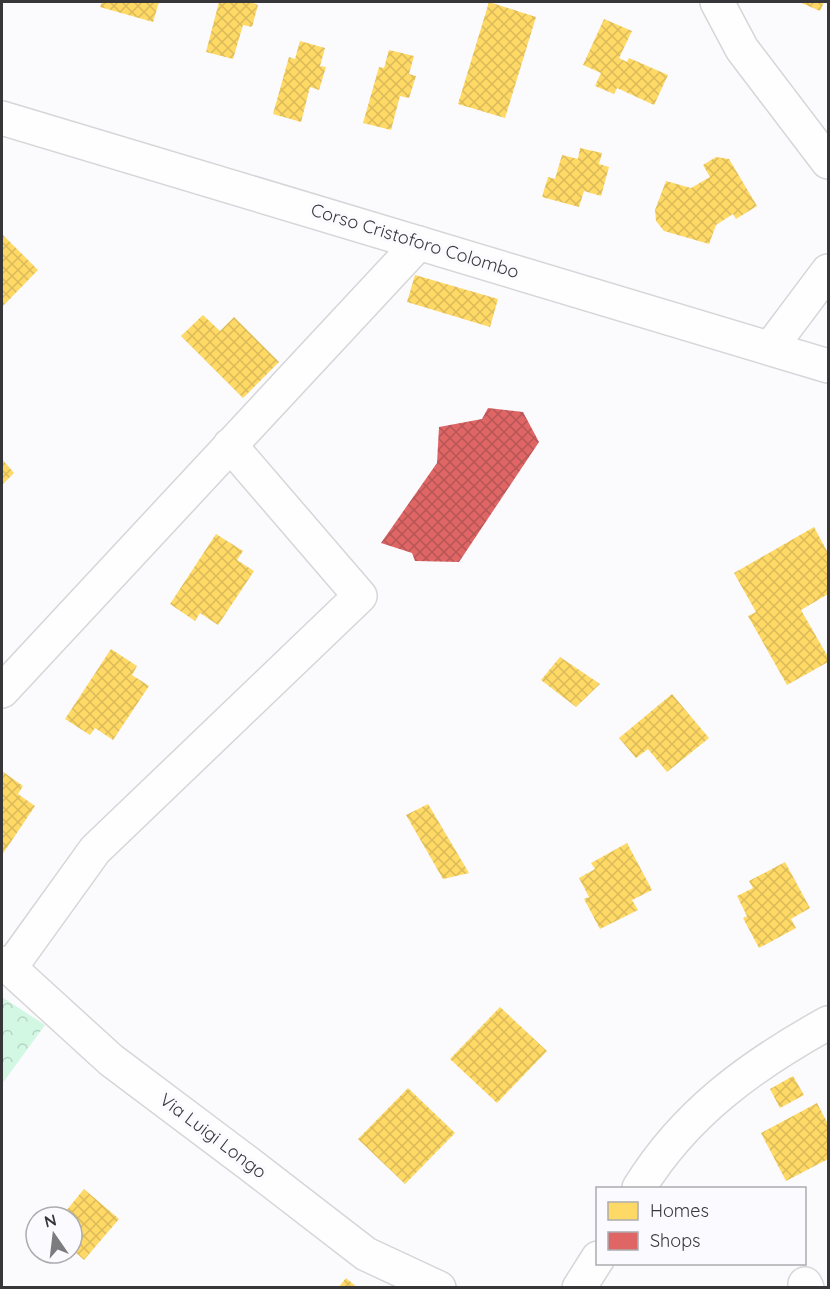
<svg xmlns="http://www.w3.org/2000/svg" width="830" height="1289" viewBox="0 0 830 1289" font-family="Quicksand,sans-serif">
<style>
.forest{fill:url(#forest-crowns)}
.homes{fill:url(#homes-cross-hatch)}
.shops{fill:url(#shops-cross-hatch)}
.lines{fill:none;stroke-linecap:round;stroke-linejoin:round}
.minor-casing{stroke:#d6d6d8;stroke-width:36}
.minor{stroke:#fefeff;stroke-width:33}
.labels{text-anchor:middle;stroke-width:6;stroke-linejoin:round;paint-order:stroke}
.street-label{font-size:18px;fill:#37373a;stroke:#fafaff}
</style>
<defs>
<pattern id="forest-crowns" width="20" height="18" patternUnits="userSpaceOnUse" patternTransform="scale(1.5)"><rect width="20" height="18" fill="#d2f7e3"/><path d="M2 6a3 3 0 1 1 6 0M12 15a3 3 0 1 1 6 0" fill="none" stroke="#b5d4c4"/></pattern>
<pattern id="homes-cross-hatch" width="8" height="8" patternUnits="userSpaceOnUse" patternTransform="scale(1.5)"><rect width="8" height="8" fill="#ffd966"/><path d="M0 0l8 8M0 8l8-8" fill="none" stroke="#dbbb59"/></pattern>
<pattern id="shops-cross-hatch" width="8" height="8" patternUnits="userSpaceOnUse" patternTransform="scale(1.5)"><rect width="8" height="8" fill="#e06666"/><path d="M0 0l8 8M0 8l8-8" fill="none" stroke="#b65555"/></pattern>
</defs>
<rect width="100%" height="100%" fill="#fbfbfe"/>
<!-- forest -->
<polygon class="forest" points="2,997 45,1025 2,1084"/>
<!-- homes -->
<g class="homes">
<polygon points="102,2 159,2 153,22 100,7"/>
<polygon points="219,2 253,2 253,3 258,5 252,27 243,25 233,59 206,52"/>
<polygon points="489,2 536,17 505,118 458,104"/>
<polygon points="799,2 824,2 820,11"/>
<polygon points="604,19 632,31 619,58 627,62 629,58 668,75 654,105 617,88 614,94 595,86 601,73 583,65"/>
<polygon points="300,41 325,48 320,66 326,67 319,90 310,87 301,122 273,114 289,57 295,59"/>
<polygon points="389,50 414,56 409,74 416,76 409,98 400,96 391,130 363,123 379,67 384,68"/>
<polygon points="580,148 602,153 599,164 609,167 601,196 584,191 579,207 542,197 548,177 555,179 562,155 578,159"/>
<polygon points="716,157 729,159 757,206 736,219 733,214 716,225 709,244 664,231 656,221 655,210 666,181 691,188 710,177 703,165"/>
<polygon points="2,234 38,270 2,307"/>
<polygon points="415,275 498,299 490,327 407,302"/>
<polygon points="203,315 220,331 234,317 279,362 243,398 181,336"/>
<polygon points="2,459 14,473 2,485"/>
<polygon points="814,527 828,553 828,594 801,610 828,657 828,662 787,685 748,616 756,612 734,573"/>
<polygon points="216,534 243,551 237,560 254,571 218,625 200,613 195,621 170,604"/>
<polygon points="111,649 137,666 132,675 149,686 113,740 95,728 90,735 65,719"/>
<polygon points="560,657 600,684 576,707 541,680"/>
<polygon points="672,694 709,738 667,772 648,749 636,758 619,738"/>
<polygon points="2,771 23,786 18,794 35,806 2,855"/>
<polygon points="428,804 469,873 443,879 406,815"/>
<polygon points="627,843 652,890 632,900 638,910 600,929 584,899 589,897 579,878 595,869 591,863"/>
<polygon points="785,862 810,908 791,919 796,928 759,948 743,918 747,916 737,896 753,888 749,881"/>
<polygon points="500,1007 547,1051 497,1103 450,1059"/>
<polygon points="793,1076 804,1095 780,1108 770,1089"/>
<polygon points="408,1088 455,1133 405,1184 358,1139"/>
<polygon points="817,1103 828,1124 828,1159 786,1181 761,1133"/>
<polygon points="84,1189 119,1219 84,1260 72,1249 72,1217 61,1217"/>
<polygon points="346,1278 358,1288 338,1288"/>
</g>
<!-- shops -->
<polygon class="shops" points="488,408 523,412 539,442 459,562 415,561 412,553 381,543 437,463 439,427 482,419"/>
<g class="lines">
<defs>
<g id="minor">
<polyline points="717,2 742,49 828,162"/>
<polyline points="2,118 828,366"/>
<polyline points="771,347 828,271"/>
<polyline points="2,691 419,243"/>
<polyline points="2,963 10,968 111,1060 248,1163 366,1254 439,1288"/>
<polyline points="10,968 95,850 360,596 230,445"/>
<path d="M639,1188C685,1113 752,1065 828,1023"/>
<polyline points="805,1284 807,1288"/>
<polyline points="579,1288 598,1258"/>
</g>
</defs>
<!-- minor casing -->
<use href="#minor" class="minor-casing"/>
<!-- minor -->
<use href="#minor" class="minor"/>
</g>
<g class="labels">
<!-- street labels -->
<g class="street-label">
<text transform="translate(415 241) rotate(17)" y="6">Corso Cristoforo Colombo</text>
<text transform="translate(213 1136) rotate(37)" y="6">Via Luigi Longo</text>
</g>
</g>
<!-- border -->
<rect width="830" height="1289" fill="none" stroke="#37373a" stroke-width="6"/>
<!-- legend -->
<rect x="596" y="1187" width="210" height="78" fill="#fafaff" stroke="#acacb0" stroke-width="1.5"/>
<rect x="608" y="1202" width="30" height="18" fill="#ffd966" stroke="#acacb0" stroke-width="1.5"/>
<text x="650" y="1217" font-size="18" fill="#37373a">Homes</text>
<rect x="608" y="1232" width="30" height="18" fill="#e06666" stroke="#acacb0" stroke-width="1.5"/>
<text x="650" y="1247" font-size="18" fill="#37373a">Shops</text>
<!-- north arrow -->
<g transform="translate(54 1235) rotate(346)"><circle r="28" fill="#fafaff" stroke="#acacb0" stroke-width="1.5"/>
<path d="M0-4.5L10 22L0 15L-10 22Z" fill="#7c7c7f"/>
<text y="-9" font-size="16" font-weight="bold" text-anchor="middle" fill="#37373a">N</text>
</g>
</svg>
